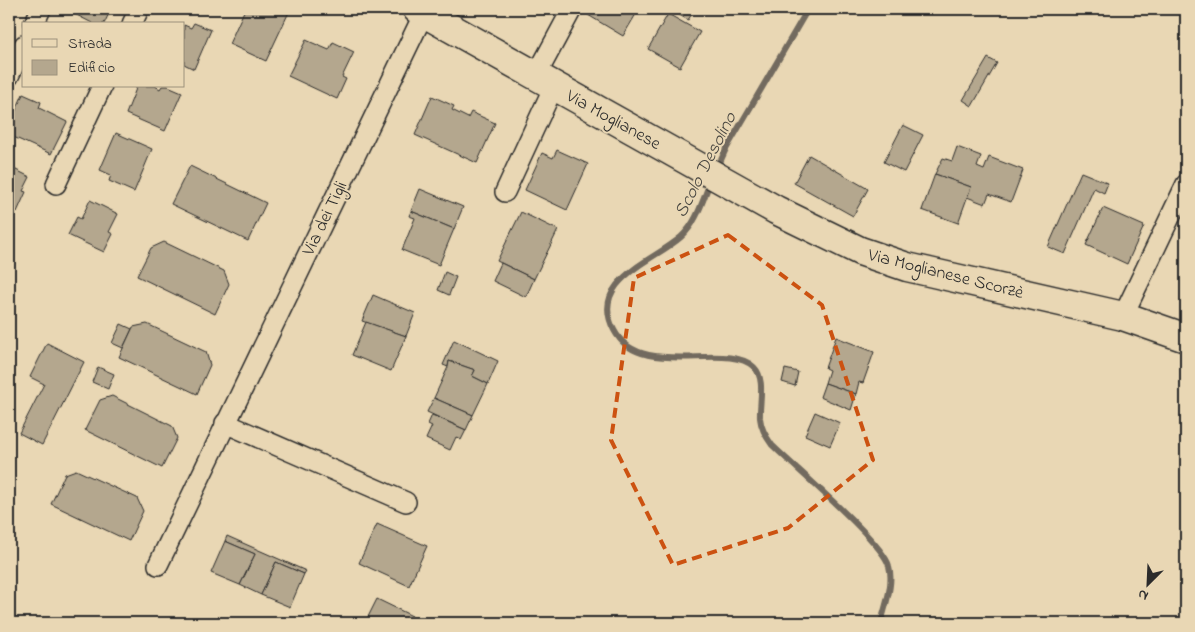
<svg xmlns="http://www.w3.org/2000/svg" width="1195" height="632" viewBox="0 0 1195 632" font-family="'Indie Flower',sans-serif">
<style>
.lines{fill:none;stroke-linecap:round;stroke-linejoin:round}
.stream{stroke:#726b5e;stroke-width:6}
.building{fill:#b4a78e;stroke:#2b2b2b}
.minor-casing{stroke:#2b2b2b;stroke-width:22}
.secondary-casing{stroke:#2b2b2b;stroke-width:31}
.minor{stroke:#e9d7b4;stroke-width:19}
.secondary{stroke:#e9d7b4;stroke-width:28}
.marked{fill:none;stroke:#cc5211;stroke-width:4;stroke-dasharray:10 6;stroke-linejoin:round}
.labels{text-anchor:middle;stroke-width:4;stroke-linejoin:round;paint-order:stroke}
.street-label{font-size:18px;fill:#2b2b2b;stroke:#e9d7b4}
.water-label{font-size:19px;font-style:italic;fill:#484640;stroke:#e9d7b4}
</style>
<rect width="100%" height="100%" fill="#e9d7b4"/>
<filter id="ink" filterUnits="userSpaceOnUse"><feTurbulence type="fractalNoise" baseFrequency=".02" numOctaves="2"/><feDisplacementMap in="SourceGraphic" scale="10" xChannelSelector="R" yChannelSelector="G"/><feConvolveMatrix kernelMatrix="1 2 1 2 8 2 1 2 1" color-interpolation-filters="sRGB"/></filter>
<g filter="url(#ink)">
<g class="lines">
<!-- stream -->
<g class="stream">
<polyline points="717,169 725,151 808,9"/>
<path d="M711,180C703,199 697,223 681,237C654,261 588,281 614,330C640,381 727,340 754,367C766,379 759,402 760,418C761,429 766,437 772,445C794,467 883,542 889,566C894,584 885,606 881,623"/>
</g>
</g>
<!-- building -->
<g class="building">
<polygon points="65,9 111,9 104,24 94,24"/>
<polygon points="245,9 281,9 289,12 266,61 229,44"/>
<polygon points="592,9 639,9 623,36 588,15"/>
<polygon points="669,9 695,9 688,20"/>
<polygon points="668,14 700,32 680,67 648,49"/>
<polygon points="194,23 211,30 194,69 184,64 184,25 191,28"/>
<polygon points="306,40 329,50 333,42 354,52 342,77 346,79 337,99 288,76"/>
<polygon points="988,58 997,63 972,106 963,100"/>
<polygon points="137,86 155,86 160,89 162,86 168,86 182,92 165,131 126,114"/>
<polygon points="23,94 41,102 39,108 67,122 51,154 9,135 9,126"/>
<polygon points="432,96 454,106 452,110 468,118 471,112 495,123 477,163 415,135"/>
<polygon points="903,125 923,135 904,172 884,162"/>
<polygon points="116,133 152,149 134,192 109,181 111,175 100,170"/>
<polygon points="957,147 981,156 977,167 984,170 989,157 1023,170 1011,202 989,194 985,204 967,197 971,187 935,174 943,158 952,161"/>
<polygon points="557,150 588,164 567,210 525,190 542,153 553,158"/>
<polygon points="809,155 868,189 853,216 794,183"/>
<polygon points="9,161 14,163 12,168 30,177 23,191 26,192 17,212 9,208"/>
<polygon points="190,166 266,203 248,241 171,204"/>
<polygon points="1081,172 1108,183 1104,193 1094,188 1065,254 1048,247"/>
<polygon points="935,174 971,187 958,223 922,210"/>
<polygon points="420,189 463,207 454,229 411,211"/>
<polygon points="90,200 118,214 109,232 113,234 104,252 68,235 77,217 81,219"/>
<polygon points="1103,208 1144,226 1127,264 1086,245"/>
<polygon points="411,211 454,229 439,265 402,250 415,218 409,216"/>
<polygon points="521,212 558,230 534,279 497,261"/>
<polygon points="164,242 224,271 229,284 215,314 137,276 151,248"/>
<polygon points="501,263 534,279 526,297 493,281"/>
<polygon points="445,272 456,277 449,295 438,290"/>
<polygon points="373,295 415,313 406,336 362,321"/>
<polygon points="366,322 406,336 391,371 352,355"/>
<polygon points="121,324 132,329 123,348 112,343"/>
<polygon points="147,324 206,352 210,365 197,394 119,357 133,327"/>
<polygon points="836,337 874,352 863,383 859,382 856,394 825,383 829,370 825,368"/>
<polygon points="454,340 498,361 488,384 472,376 475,370 449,361 448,367 443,365"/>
<polygon points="47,343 84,362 42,445 19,433 44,384 30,377"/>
<polygon points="449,361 475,370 472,376 488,384 473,415 434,398 448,367"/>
<polygon points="98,367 114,374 108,389 92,382"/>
<polygon points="785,369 798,372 795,386 782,382"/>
<polygon points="825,383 856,394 851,410 820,397"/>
<polygon points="112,396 172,426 177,438 162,468 85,430 100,400"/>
<polygon points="434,398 473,415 466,430 427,412"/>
<polygon points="815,412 840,423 830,446 805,435"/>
<polygon points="432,415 466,430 461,440 456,437 450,450 426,439 432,426 428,424"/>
<polygon points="76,470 137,498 143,511 129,541 51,504 65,474"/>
<polygon points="377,524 427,546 409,586 359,563"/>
<polygon points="227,536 306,571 304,574 276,562 261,595 240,585 255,554 225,541"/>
<polygon points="225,541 255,554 240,585 211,573"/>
<polygon points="276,562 304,574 290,607 261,595"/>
<polygon points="377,599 412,616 408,623 365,623"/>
</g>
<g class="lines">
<defs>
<g id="minor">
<polyline points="34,24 41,9"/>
<polyline points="132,24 139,9"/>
<polyline points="9,76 24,45"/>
<polyline points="536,76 572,9"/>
<polyline points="56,184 102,86"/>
<polyline points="505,192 554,86"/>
<polyline points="1123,316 1186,184"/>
<polyline points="225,423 406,502"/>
<polyline points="158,565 424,13"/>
</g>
<polyline id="secondary" points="417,9 776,210 860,251 907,267 1123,316 1186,338"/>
</defs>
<!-- minor casing -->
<use href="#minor" class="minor-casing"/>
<!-- secondary casing -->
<use href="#secondary" class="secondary-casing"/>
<!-- minor -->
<use href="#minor" class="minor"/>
<!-- secondary -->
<use href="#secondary" class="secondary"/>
</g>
</g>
<!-- marked area -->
<path class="marked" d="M728,235L822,305L873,460L788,528L673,565L611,440L634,278Z"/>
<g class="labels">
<!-- street labels -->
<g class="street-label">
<text transform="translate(614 119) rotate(29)" y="6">Via Moglianese</text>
<text transform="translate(324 218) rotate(-64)" y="6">Via dei Tigli</text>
<text transform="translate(946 273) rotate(14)" y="6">Via Moglianese Scorzè</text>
</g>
<!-- water labels -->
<g class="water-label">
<text transform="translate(704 164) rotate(-63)" y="7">Scolo Desolino</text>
</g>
</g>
<!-- margin -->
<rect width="1195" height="632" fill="none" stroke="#e9d7b4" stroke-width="30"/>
<rect x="15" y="15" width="1165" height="602" fill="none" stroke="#2b2b2b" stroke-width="2" filter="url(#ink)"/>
<!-- legend -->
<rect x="22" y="22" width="162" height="65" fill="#e9d7b4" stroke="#9d927d"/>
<rect x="32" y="39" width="25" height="8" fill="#e9d7b4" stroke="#9d927d"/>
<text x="68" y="48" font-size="15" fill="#2b2b2b">Strada</text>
<rect x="32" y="60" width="25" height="15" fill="#b4a78e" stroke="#9d927d"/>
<text x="68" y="72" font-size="15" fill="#2b2b2b">Edificio</text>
<!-- north arrow -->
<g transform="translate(1148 584) rotate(204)" stroke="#e9d7b4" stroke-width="4" paint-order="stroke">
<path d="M0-4L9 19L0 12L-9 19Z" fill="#2b2b2b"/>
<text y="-8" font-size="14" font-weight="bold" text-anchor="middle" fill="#2b2b2b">N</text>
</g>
</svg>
